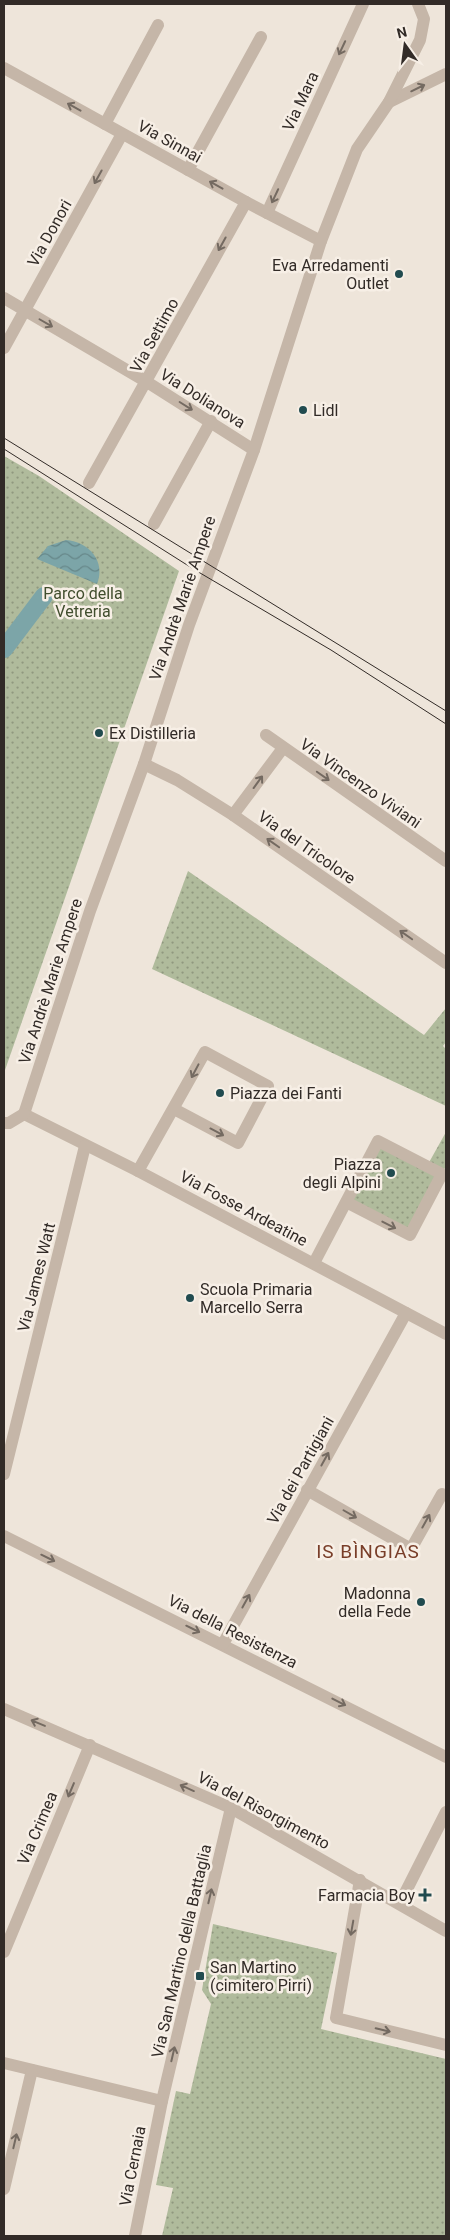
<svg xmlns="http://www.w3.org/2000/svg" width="450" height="2240" viewBox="0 0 450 2240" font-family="Roboto,sans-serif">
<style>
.park{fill:url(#park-dots)}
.water{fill:url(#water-waves)}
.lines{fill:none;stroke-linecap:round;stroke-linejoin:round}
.canal{stroke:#7ca5a8;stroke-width:18}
.minor{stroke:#c5b6a8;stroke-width:12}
.tram{stroke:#322b27;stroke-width:1}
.oneway{stroke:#746a61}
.poi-dot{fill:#214b4f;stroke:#f7efe6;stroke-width:2}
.labels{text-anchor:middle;stroke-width:5;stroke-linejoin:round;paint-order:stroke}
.street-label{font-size:16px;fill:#322b27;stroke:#f7efe6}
.poi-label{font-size:16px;fill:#322b27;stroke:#f7efe6;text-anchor:start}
.park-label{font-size:16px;fill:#414e2e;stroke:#f7efe6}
.quarter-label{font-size:19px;letter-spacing:1px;fill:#793e29;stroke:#f7efe6}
</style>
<defs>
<pattern id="park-dots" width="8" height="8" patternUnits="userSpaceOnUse" patternTransform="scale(1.25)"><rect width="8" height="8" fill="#b0bb9c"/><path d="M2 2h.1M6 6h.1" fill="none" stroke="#90987f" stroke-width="1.8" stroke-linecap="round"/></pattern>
<pattern id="water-waves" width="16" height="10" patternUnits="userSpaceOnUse" patternTransform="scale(1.25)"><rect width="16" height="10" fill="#7ca5a8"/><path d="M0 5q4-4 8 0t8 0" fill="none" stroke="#668789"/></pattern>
</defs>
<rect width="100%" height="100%" fill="#eee5da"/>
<!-- park -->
<g class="park">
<polygon points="4,456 39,476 179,571 4,1073"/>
<polygon points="188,871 424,1035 446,1008 446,1042 443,1046 446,1049 446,1106 152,969"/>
<polygon points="446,1132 446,1166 410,1235 346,1202 378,1141 427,1166"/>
<polygon points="213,1924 337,1953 321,2029 446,2059 446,2236 162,2236 173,2188 156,2185 176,2091 190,2094 211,2004 202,1990"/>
</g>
<!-- water -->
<path class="water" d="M66,540C89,542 106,561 97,584L37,559L48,546Z"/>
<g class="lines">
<!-- canal -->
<polyline class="canal" points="4,649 44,596"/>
<!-- minor -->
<g class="minor">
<polyline points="4,68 246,202 321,241"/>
<polyline points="389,102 446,74"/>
<polyline points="105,124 158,25"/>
<polyline points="188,170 261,37"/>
<polyline points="267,213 363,4"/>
<polyline points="4,298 147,382 254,450"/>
<polyline points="4,348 122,134"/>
<polyline points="89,483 246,202"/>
<polyline points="154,524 211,421"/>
<polyline points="266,735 446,861"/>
<polyline points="144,764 177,780 233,815 446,963"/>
<polyline points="233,815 283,748"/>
<polyline points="24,1114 90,911 144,764 189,625 254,450 321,241 357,149 389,102 420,40 424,19 418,4"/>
<polyline points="24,1114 138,1171 446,1334"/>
<polyline points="4,1123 9,1123 24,1114"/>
<polyline points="138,1171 205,1052 268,1086 238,1143 174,1109"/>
<polyline points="314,1263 378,1141 442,1174 410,1235 346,1202"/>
<polyline points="4,1474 85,1146"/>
<polyline points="307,1490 411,1549 442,1494"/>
<polyline points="4,1536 446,1757"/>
<polyline points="223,1644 406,1313"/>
<polyline points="4,1709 231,1808 446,1931"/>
<polyline points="360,1880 336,2018 446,2045"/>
<polyline points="400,1903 446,1812"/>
<polyline points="4,1952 90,1745"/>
<polyline points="4,2063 162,2101"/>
<polyline points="4,2189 32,2070"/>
<polyline points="135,2236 162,2101 231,1808"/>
</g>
<!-- tram -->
<g class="tram">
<polyline points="4,438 446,711"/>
<polyline points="4,449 195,570 331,650 446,724"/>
</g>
</g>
<!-- one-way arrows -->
<defs><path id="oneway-shaft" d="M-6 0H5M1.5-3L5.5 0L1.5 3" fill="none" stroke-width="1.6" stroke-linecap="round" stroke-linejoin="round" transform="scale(1.25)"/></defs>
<g class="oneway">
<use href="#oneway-shaft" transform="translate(342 48) rotate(115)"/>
<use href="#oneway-shaft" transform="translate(418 88) rotate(-26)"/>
<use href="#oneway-shaft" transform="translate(74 107) rotate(-151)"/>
<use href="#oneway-shaft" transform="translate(98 177) rotate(119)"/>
<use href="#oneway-shaft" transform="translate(216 185) rotate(-151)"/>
<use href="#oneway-shaft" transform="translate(275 196) rotate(115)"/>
<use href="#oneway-shaft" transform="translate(222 244) rotate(119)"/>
<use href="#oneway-shaft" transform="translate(46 323) rotate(30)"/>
<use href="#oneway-shaft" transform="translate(186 406) rotate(32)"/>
<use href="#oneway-shaft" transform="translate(323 776) rotate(35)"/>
<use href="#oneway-shaft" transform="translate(258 782) rotate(-54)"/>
<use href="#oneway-shaft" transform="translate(273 843) rotate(-145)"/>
<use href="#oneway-shaft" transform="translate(406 935) rotate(-145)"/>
<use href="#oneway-shaft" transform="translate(195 1071) rotate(118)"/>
<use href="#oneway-shaft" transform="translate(217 1132) rotate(28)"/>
<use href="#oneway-shaft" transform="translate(389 1225) rotate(27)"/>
<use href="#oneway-shaft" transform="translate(325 1459) rotate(-61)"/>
<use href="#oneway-shaft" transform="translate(350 1514) rotate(30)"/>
<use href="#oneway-shaft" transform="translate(426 1521) rotate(-61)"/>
<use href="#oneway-shaft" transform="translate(48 1558) rotate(26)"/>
<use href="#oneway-shaft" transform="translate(246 1601) rotate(-61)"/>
<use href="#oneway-shaft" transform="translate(193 1629) rotate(26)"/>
<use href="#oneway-shaft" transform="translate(339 1702) rotate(27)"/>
<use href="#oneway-shaft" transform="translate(38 1723) rotate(-157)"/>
<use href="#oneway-shaft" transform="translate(187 1788) rotate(-156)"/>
<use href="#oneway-shaft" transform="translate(71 1790) rotate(113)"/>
<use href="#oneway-shaft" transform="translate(210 1896) rotate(-77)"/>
<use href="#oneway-shaft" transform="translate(352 1928) rotate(100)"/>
<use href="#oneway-shaft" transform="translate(383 2030) rotate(13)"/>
<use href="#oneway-shaft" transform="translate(173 2054) rotate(-77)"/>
<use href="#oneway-shaft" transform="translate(15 2141) rotate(-77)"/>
</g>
<!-- markers -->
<g class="poi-dot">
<circle cx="399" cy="274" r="5"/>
<circle cx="303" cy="410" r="5"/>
<circle cx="99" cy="733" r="5"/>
<circle cx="220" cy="1093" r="5"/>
<circle cx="391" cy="1173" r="5"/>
<circle cx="190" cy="1298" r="5"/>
<circle cx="421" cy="1602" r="5"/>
<path d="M422.5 1887.5h5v5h5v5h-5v5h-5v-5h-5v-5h5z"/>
<rect x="195" y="1971" width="10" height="10" rx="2.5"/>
</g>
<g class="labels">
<!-- street labels -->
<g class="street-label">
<text transform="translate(300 101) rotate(-65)" y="6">Via Mara</text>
<text transform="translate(170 141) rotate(29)" y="6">Via Sinnai</text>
<text transform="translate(49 233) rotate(-61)" y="6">Via Donori</text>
<text transform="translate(154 335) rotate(-61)" y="6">Via Settimo</text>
<text transform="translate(203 398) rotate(32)" y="6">Via Dolianova</text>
<text transform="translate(182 598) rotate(-71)" y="6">Via Andrè Marie Ampere</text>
<text transform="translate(361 783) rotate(35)" y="6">Via Vincenzo Viviani</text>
<text transform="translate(307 847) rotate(35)" y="6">Via del Tricolore</text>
<text transform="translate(50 981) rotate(-72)" y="6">Via Andrè Marie Ampere</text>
<text transform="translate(244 1208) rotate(28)" y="6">Via Fosse Ardeatine</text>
<text transform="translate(36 1277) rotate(-76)" y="6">Via James Watt</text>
<text transform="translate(300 1470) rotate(-61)" y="6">Via dei Partigiani</text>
<text transform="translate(233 1631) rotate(27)" y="6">Via della Resistenza</text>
<text transform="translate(264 1810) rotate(28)" y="6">Via del Risorgimento</text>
<text transform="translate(37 1828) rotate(-67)" y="6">Via Crimea</text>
<text transform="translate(181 1951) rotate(-77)" y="6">Via San Martino della Battaglia</text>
<text transform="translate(132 2166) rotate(-79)" y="6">Via Cernaia</text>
</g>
<!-- poi labels -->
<g class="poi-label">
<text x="389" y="271" text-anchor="end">Eva Arredamenti<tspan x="389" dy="18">Outlet</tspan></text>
<text x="313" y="416">Lidl</text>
<text x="109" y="739">Ex Distilleria</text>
<text x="230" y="1099">Piazza dei Fanti</text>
<text x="381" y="1170" text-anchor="end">Piazza<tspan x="381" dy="18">degli Alpini</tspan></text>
<text x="200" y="1295">Scuola Primaria<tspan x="200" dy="18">Marcello Serra</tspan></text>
<text x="411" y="1599" text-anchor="end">Madonna<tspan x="411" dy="18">della Fede</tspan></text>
<text x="415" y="1901" text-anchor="end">Farmacia Boy</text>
<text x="210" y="1973">San Martino<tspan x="210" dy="18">(cimitero Pirri)</tspan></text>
</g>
<!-- park labels -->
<g class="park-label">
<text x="83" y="599">Parco della<tspan x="83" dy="18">Vetreria</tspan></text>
</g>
<!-- quarter labels -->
<g class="quarter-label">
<text x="368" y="1558">IS BÌNGIAS</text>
</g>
</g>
<!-- border -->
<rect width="450" height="2240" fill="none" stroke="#322b27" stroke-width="10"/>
<!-- north arrow -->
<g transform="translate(405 45) rotate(346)" stroke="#f7efe6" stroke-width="4" paint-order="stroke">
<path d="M0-4L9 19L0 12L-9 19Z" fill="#322b27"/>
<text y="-8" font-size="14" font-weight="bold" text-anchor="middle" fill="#322b27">N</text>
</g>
</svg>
